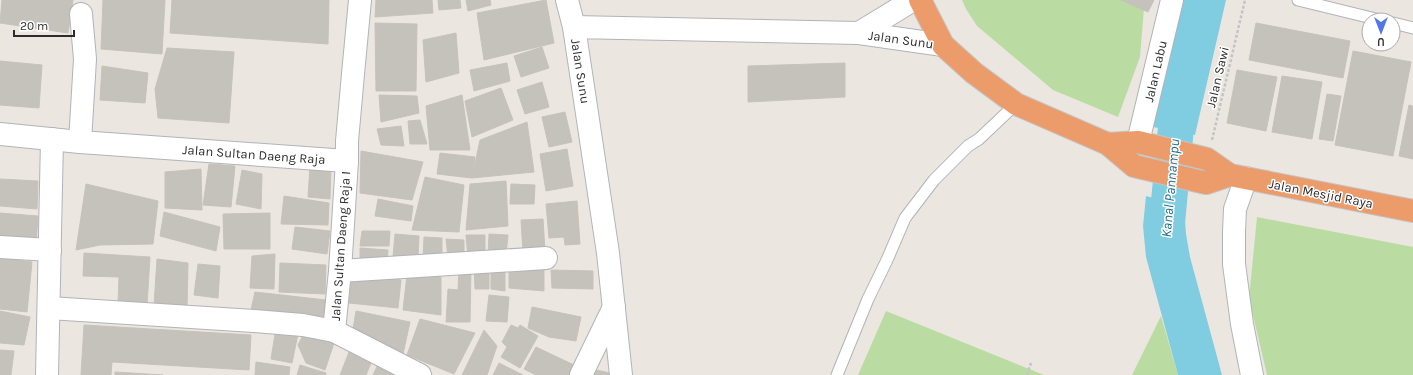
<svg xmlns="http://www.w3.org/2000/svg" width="1413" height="375" viewBox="0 0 1413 375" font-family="Karla,sans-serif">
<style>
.green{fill:#badca3}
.water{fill:#80cde1}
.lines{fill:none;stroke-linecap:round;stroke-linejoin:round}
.river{stroke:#80cde1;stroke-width:36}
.building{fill:#c5c1bb;stroke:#c7c2ba}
.lane-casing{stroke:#b1b3bb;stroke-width:13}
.street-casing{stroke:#b1b3bb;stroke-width:24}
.secondary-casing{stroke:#b1b3bb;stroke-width:24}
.highway-casing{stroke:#c4c4c4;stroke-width:24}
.path{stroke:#c4c4c4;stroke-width:2.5;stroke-dasharray:3 2;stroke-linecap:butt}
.lane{stroke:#fff;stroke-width:11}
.street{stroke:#fff;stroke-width:22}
.secondary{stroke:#fff;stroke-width:22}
.highway{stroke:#ec9c6b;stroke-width:22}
.labels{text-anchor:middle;stroke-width:3;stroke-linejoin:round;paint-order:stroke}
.street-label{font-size:13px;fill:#2c2c2c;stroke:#fff}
.water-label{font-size:14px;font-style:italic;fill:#1d6e8f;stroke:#fff}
</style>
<rect width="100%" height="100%" fill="#ece6e0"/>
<!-- green -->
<g class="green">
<polygon points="962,0 1123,0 1144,8 1140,57 1118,117 1053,90 977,26 966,9"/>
<polygon points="1257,217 1413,247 1413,375 1267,375 1249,298"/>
<polygon points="886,311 1044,375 858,375"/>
<polygon points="1161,316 1178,375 1132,375"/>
</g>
<!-- water -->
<g class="water">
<polygon points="1183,0 1226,0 1195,135 1153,127"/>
<polygon points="1146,196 1184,206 1186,234 1190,257 1222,375 1178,375 1146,257 1143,226"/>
</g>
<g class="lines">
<!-- river -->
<polyline class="river" points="1167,251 1165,244 1178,106 1203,0"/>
</g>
<!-- building -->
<g class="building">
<polygon points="2,0 73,0 68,33 0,23"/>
<polygon points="103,0 165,0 162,54 101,49"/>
<polygon points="172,0 329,0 328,44 170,33"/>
<polygon points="376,0 432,0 433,13 375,17"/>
<polygon points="438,0 460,0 461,8 439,10"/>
<polygon points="466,0 490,0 491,5 468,11"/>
<polygon points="546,0 554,43 484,60 477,13"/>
<polygon points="1121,0 1154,0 1148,12"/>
<polygon points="375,23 417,24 416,91 376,91"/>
<polygon points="1256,23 1350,41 1343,78 1249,60"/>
<polygon points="456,33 459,73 426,82 423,40"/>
<polygon points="542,47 549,68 521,77 514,56"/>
<polygon points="167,48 234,52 229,123 158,118 155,89"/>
<polygon points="1353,51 1411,62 1393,156 1335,145"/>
<polygon points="0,61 42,65 39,108 0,105"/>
<polygon points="507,63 510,81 474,91 470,70"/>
<polygon points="845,63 845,97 748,102 748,66"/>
<polygon points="102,66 148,73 145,103 100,100"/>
<polygon points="1237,70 1277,77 1266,131 1227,123"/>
<polygon points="1282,76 1322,82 1312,139 1272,132"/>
<polygon points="542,82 549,107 525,114 517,90"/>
<polygon points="501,88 513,120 472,137 465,101"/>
<polygon points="1327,94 1341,96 1333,141 1319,139"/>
<polygon points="379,95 417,96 419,113 381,122"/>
<polygon points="462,95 470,150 430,150 426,106"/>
<polygon points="1409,105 1413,106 1413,159 1399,156"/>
<polygon points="565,112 572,142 549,147 542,117"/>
<polygon points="420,120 427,144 410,144 408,121"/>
<polygon points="527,122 534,172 472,178 480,140"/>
<polygon points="401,126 404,146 381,145 377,129"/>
<polygon points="567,149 573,186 546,191 540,154"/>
<polygon points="361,151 423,162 412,200 360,193"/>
<polygon points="440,153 475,157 472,178 437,174"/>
<polygon points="209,164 235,166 231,207 203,205"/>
<polygon points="310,167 331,167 330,199 308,197"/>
<polygon points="201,169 202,210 165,208 165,172"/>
<polygon points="242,170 262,174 261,209 236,204"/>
<polygon points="425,177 464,185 459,232 412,230"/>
<polygon points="0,179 38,181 37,209 0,206"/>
<polygon points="506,181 508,226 466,230 470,184"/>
<polygon points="86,184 158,201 153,244 100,245 76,250"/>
<polygon points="511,184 535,185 534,204 510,204"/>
<polygon points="284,196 329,203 328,225 281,224"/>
<polygon points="378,199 413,206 411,221 375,216"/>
<polygon points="577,201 580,244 565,245 564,237 549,238 546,204"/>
<polygon points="164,212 220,227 216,251 160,236"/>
<polygon points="0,213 38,216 36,245 0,242"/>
<polygon points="270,213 270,249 224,249 223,214"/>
<polygon points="543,219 545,251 523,253 521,220"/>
<polygon points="295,227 330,231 327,254 292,249"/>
<polygon points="362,231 390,231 389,246 360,246"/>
<polygon points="395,234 419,236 418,258 393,257"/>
<polygon points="489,234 508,235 506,256 488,256"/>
<polygon points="466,235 485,235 485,257 468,258"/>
<polygon points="424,237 442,238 442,259 423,257"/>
<polygon points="446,239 464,240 464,258 448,258"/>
<polygon points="360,248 388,250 387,263 360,261"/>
<polygon points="84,253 150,257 147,305 118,303 119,277 83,276"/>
<polygon points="275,254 274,289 250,288 252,256"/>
<polygon points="0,258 32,262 27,312 0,309"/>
<polygon points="157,259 188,263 187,308 154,305"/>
<polygon points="509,262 544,263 544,291 509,288"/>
<polygon points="280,263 326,265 325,294 279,292"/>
<polygon points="198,264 220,266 218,298 194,295"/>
<polygon points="491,265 505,266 505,291 491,289"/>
<polygon points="474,266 489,267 489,289 475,289"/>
<polygon points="459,269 471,269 470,322 446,322 448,289 458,290"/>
<polygon points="551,270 593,271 593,289 552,288"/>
<polygon points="352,275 401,280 398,308 349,303"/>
<polygon points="407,275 441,277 441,315 403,310"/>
<polygon points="255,292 326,300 324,322 250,314"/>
<polygon points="489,295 509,297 507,322 486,321"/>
<polygon points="532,307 581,317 576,341 549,337 528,328"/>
<polygon points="0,311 30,317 24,345 0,343"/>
<polygon points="356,311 410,322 403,354 353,329"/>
<polygon points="420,319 475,333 454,374 407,355"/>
<polygon points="84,325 251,335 249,370 112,362 111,375 81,375"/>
<polygon points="511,325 518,328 520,325 538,336 520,368 501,357 507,347 502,342"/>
<polygon points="276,328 298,334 292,363 271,359"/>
<polygon points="484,330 497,346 487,375 462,375"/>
<polygon points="304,333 323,341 326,335 335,340 325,370 306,363 298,345"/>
<polygon points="536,347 574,365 569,375 536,375 524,369"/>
<polygon points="0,350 14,351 11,375 0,375"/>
<polygon points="349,352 372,361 366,375 340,375"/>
<polygon points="256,362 290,367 289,375 255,375"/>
<polygon points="379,362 399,375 373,375"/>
<polygon points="499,363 523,375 493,375"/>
<polygon points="300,365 326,373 326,375 297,375"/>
<polygon points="596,370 610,373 610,375 594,375"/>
<polygon points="115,372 163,375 115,375"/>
</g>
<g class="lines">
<defs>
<g id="lane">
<polyline points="1298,0 1380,20"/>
<polyline points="1393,23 1413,28"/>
<polyline points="837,375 868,299 887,260 905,218 934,180 968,146 979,139 1016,104"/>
</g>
<g id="street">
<polyline points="567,0 574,27"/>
<polyline points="0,134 80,142 347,161 347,141 353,74 360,0"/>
<polyline points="80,142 85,59 81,14"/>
<polyline points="1138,142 1172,0"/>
<polyline points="347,161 340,271 334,331 420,375"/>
<polyline points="1246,178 1235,209 1234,232 1234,264 1242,324 1252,375"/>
<polyline points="0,247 50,250"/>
<polyline points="340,271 546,258"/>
<polyline points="49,308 254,321 303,325 334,331"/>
<polyline points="47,375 52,139"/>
<polyline points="581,375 614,307"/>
</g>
<g id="secondary">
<polyline points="859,33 913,0"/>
<polyline points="621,375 608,253 574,27 859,33 943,45"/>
</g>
<g id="highway">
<polyline points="920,0 943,45 974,73 1016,104 1108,144 1138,142 1207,159 1230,175 1413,211"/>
<polyline points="1108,144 1134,166 1206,183 1230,175"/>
</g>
</defs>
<!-- lane casing -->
<use href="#lane" class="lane-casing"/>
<!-- street casing -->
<use href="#street" class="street-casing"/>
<!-- secondary casing -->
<use href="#secondary" class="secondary-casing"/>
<!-- highway casing -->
<use href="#highway" class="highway-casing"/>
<!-- path -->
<g class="path">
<polyline points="1212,140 1245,0"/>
<polyline points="1027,375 1031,363"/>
</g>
<!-- lane -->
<use href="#lane" class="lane"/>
<!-- street -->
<use href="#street" class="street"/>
<!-- secondary -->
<use href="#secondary" class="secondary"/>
<!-- highway -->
<use href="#highway" class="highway"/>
</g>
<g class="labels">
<!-- street labels -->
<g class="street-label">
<text transform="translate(901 39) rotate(8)" y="5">Jalan Sunu</text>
<text transform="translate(581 71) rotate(81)" y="5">Jalan Sunu</text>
<text transform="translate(1155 71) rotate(-77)" y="5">Jalan Labu</text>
<text transform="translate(1217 77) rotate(-77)" y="5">Jalan Sawi</text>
<text transform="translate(254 154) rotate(4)" y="5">Jalan Sultan Daeng Raja</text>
<text transform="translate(1321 193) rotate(11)" y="5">Jalan Mesjid Raya</text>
<text transform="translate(340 246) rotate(-86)" y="5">Jalan Sultan Daeng Raja I</text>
</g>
<!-- water labels -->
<g class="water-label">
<text transform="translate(1170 188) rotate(-85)" y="5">Kanal Pannampu</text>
</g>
</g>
<!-- north arrow -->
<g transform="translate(1381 32) rotate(180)"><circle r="19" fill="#ffffff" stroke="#ababab"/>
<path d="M0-3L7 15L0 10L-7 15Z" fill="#5477e6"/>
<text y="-6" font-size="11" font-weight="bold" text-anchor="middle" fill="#2c2c2c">U</text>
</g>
<!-- scale -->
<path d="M14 30v6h60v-6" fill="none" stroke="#2c2c2c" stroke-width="2"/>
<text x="20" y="30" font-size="12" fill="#2c2c2c" stroke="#ffffff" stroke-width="3" paint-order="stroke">20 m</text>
</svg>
